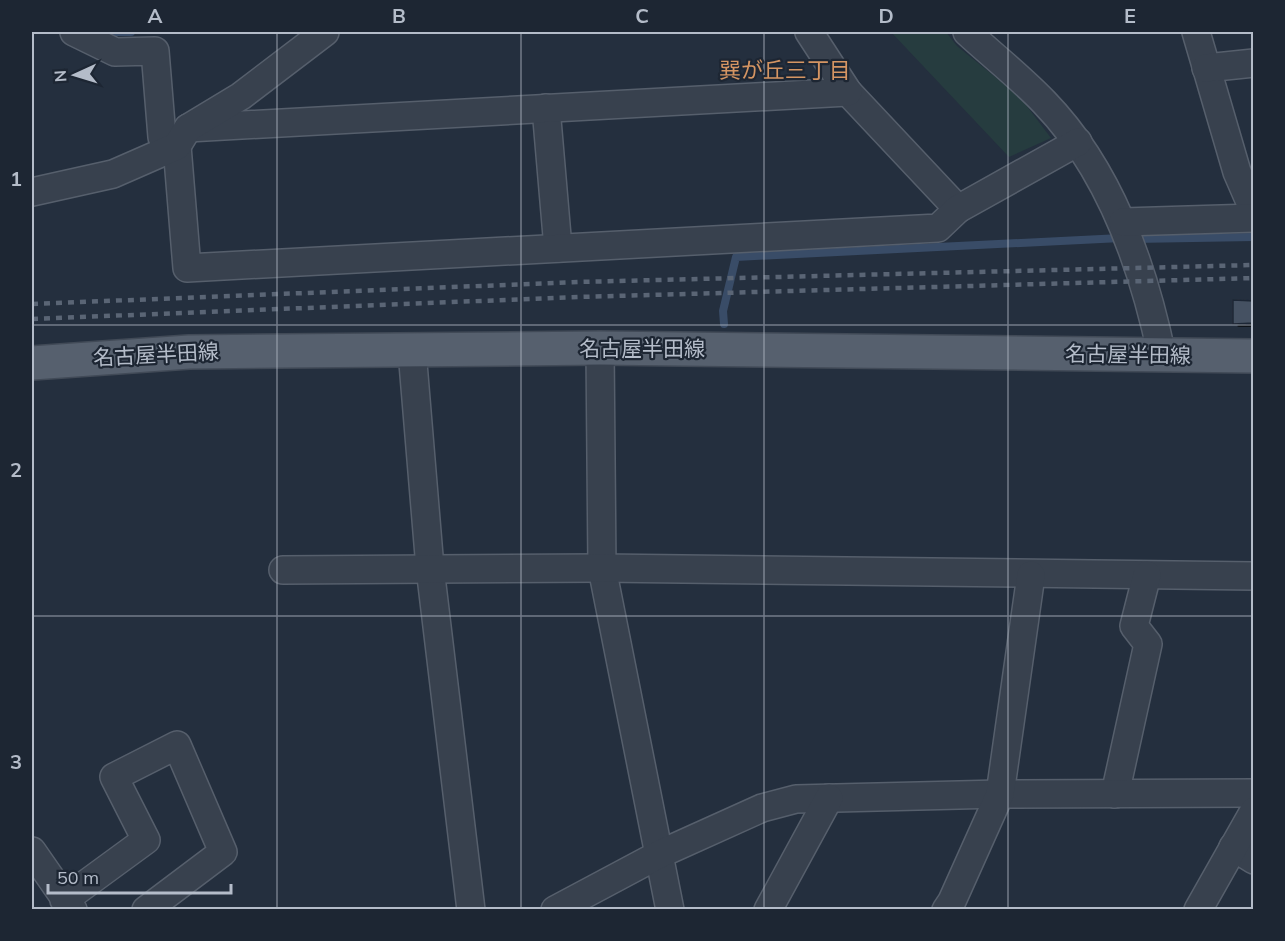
<svg xmlns="http://www.w3.org/2000/svg" width="1285" height="941" viewBox="0 0 1285 941" font-family="Mulish,'Noto Sans JP',sans-serif">
<style>
.green{fill:#263c3f}
.lines{fill:none;stroke-linecap:round;stroke-linejoin:round}
.stream{stroke:#394c67;stroke-width:8}
.building{fill:#455162;stroke:#1f2835;stroke-width:1.5;filter:url(#shadow)}
.minor-casing{stroke:#565f6c;stroke-width:30}
.major-casing{stroke:#414a57;stroke-width:36}
.minor{stroke:#38414e;stroke-width:27}
.major{stroke:#56606e;stroke-width:33}
.rail{stroke:#5a6575;stroke-width:4.5;stroke-dasharray:6 6;stroke-linecap:butt}
.grid{fill:none;stroke:#b4bcc9;stroke-width:1.5;stroke-opacity:0.55}
.labels{text-anchor:middle;stroke-width:4.5;stroke-linejoin:round;paint-order:stroke}
.street-label{font-size:21px;fill:#b4bcc9;stroke:#1d2633}
.neighbourhood-label{font-size:22px;fill:#d59563;stroke:#1d2633}
.neatline{fill:none;stroke:#b4bcc9;stroke-width:2}
.grid-label{font-size:20px;text-anchor:middle;font-weight:bold;fill:#b4bcc9}
</style>
<defs>
<filter id="shadow"><feDropShadow dx="5.5" dy="5.5" stdDeviation="0" flood-color="#0009"/></filter>
</defs>
<rect width="100%" height="100%" fill="#242f3e"/>
<!-- green -->
<polygon class="green" points="891,32 946,32 957,46 1020,97 1051,138 1009,157"/>
<g class="lines">
<!-- stream -->
<g class="stream">
<polyline points="111,32 131,32"/>
<polyline points="1133,239 1254,237"/>
<polyline points="724,324 723,311 736,257 1121,238"/>
</g>
</g>
<!-- building -->
<polygon class="building" points="1233,300 1254,301 1254,323 1233,324"/>
<g class="lines">
<defs>
<g id="minor">
<polyline points="74,32 115,52 155,51 162,137 177,146"/>
<polyline points="809,32 848,92 958,209"/>
<path d="M967,32C992,55 1020,77 1044,102C1110,170 1143,265 1162,356"/>
<polyline points="1196,32 1237,172 1254,211"/>
<polyline points="1206,68 1254,63"/>
<polyline points="546,108 558,248"/>
<polyline points="188,128 848,92"/>
<polyline points="177,146 187,268 938,228 958,209 1078,142"/>
<polyline points="32,192 113,174 177,146 188,128 241,96 325,32"/>
<polyline points="1123,222 1254,218"/>
<polyline points="600,348 602,568 670,910"/>
<polyline points="412,351 430,568 471,910"/>
<polyline points="283,570 602,568 1254,576"/>
<polyline points="1115,794 1148,644 1134,626 1147,575"/>
<polyline points="1233,847 1254,860"/>
<polyline points="32,851 73,910"/>
<polyline points="64,900 146,840 114,777 177,745 223,852 146,910"/>
<polyline points="555,910 660,854 762,808 796,799 1000,794 1254,793"/>
<polyline points="768,910 829,798"/>
<polyline points="946,910 952,901 1000,794 1031,575"/>
<polyline points="1198,910 1254,811"/>
</g>
<polyline id="major" points="32,363 189,352 600,348 1254,356"/>
</defs>
<!-- minor casing -->
<use href="#minor" class="minor-casing"/>
<!-- major casing -->
<use href="#major" class="major-casing"/>
<!-- minor -->
<use href="#minor" class="minor"/>
<!-- major -->
<use href="#major" class="major"/>
<!-- rail -->
<g class="rail">
<polyline points="32,304 578,282 1254,265"/>
<polyline points="32,319 578,297 1254,278"/>
</g>
</g>
<!-- grid -->
<path class="grid" d="M277,32V910M521,32V910M764,32V910M1008,32V910M32,325H1254M32,616H1254"/>
<g class="labels">
<!-- street labels -->
<g class="street-label">
<text x="642" y="356">名古屋半田線</text>
<text transform="translate(156 355) rotate(-3)" y="7">名古屋半田線</text>
<text transform="translate(1128 355) rotate(1)" y="7">名古屋半田線</text>
</g>
<!-- neighbourhood labels -->
<g class="neighbourhood-label">
<text x="785" y="78">巽が丘三丁目</text>
</g>
</g>
<!-- border -->
<rect width="1285" height="941" fill="none" stroke="#1d2633" stroke-width="66"/>
<!-- north arrow -->
<g transform="translate(75 75) rotate(266)" stroke="#1d2633" stroke-width="4.5" paint-order="stroke">
<path d="M0-4.5L10 22L0 15L-10 22Z" fill="#b4bcc9"/>
<text y="-9" font-size="16" font-weight="bold" text-anchor="middle" fill="#b4bcc9">N</text>
</g>
<!-- scale -->
<path d="M48 884v9h183v-9" fill="none" stroke="#b4bcc9" stroke-width="3"/>
<text x="57" y="884" font-size="18" fill="#b4bcc9" stroke="#1d2633" stroke-width="4.5" paint-order="stroke">50 m</text>
<rect x="33" y="33" width="1219" height="875" class="neatline"/>
<g class="grid-label">
<text x="155" y="23">A</text>
<text x="399" y="23">B</text>
<text x="642" y="23">C</text>
<text x="886" y="23">D</text>
<text x="1130" y="23">E</text>
<text x="16" y="186">1</text>
<text x="16" y="477">2</text>
<text x="16" y="769">3</text>
</g>
</svg>
